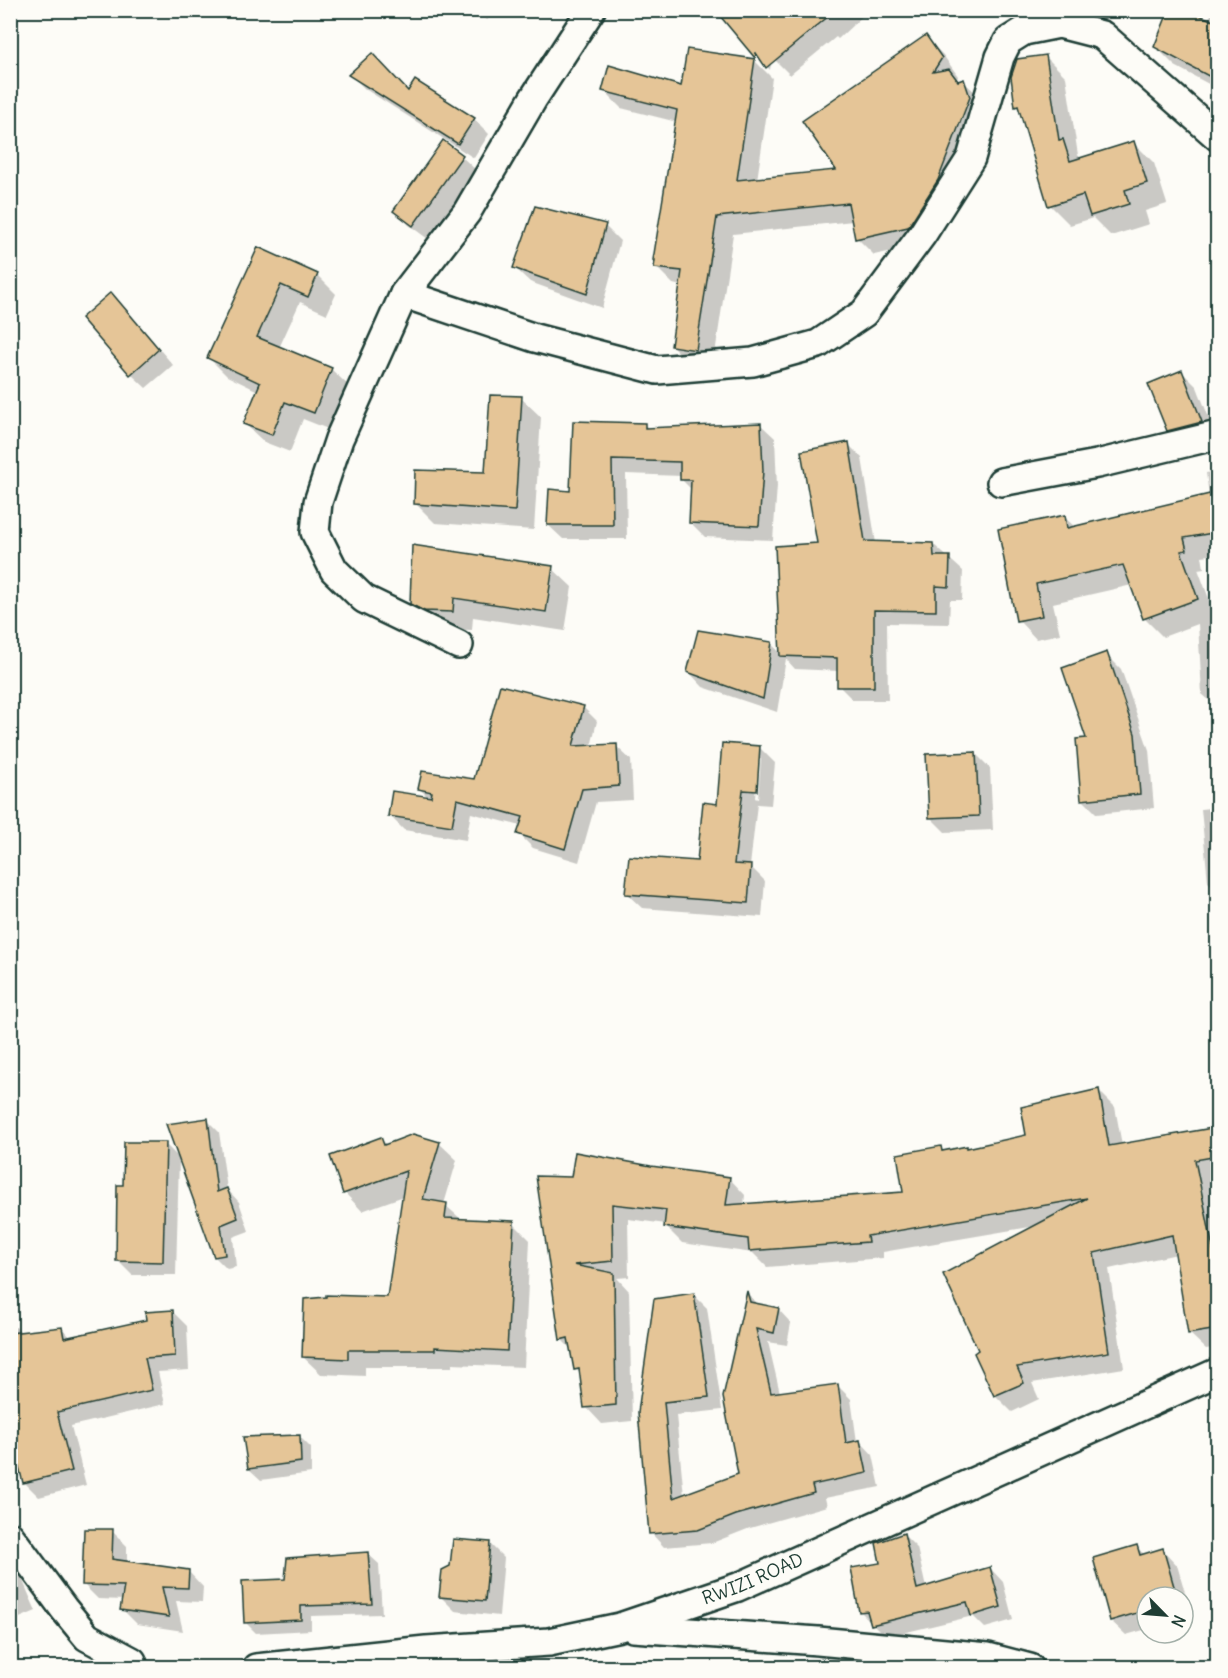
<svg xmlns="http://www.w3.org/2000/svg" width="1228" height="1678" viewBox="0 0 1228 1678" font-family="Delius,sans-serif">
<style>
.shadow{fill:#0003;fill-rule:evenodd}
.building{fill:#e5c597;stroke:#1f3d34;stroke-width:1.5}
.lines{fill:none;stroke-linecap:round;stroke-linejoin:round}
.street-casing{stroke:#1f3d34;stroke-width:32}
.street{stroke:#fdfcf7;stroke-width:27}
.labels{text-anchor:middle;stroke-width:4.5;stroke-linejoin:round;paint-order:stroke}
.street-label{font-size:18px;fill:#1f3d34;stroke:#fdfcf7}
</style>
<rect width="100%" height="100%" fill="#fdfcf7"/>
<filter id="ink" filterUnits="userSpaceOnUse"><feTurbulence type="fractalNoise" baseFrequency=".0167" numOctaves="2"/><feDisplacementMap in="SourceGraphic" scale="12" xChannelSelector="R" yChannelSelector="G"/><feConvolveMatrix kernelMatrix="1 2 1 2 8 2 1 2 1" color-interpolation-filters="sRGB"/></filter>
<g filter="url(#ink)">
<!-- shadow -->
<g class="shadow">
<polygon points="478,10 497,10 487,20"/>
<polygon points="717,10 869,10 838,39 836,37 790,75 772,57 770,70"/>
<polygon points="1213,10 1218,10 1218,89 1175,66 1156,47 1208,21"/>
<polygon points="925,37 943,55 958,76 957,79 960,82 963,81 981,98 925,244 874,255 857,238 853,221 733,234 713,367 690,363 672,346 681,286 673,284 656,267 677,122 621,108 603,90 682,88 754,60 772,78 757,180 839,171"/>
<polygon points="1045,56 1066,77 1078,155 1081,159 1134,143 1154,163 1167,204 1145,211 1149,224 1111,236 1093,218 1070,225 1050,205 1021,111 1016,106"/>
<polygon points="351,75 408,93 474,119 489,134 474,158 365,89"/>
<polygon points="443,142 462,157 477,171 428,239 409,225 395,210"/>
<polygon points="605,226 620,241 602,308 530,282 515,268"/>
<polygon points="258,249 317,275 336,294 327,314 300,302 279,348 331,369 350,387 333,431 303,419 290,452 264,442 245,424 258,391 227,376 209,358"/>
<polygon points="125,309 173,365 146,388 131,374"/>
<polygon points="1182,372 1197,387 1216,436 1183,445 1168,430"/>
<polygon points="521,398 541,417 534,530 435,523 415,503 486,473"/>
<polygon points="760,424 775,438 777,486 773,540 705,537 690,522 692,490 682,480 682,476 626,474 627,539 563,539 548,525 572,493 645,425 649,429"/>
<polygon points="848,444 862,458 876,543 933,544 963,571 962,600 950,600 949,624 887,623 888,700 853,700 839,686 839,671 795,669 786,659 777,712 703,687 689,672 771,644 782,654 818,545"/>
<polygon points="1218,471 1218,554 1202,556 1204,568 1198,569 1215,615 1218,615 1218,708 1202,694 1198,624 1163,637 1144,618 1132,585 1053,603 1060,634 1036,639 1018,620 1064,517 1075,527 1209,496 1206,473"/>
<polygon points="552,568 572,587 565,631 473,617 472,630 445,629 431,623 411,603"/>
<polygon points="1106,654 1121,669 1149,750 1154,808 1097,814 1082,799 1088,739"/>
<polygon points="583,707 597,721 591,747 616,746 631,760 633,800 596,802 579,862 533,848 519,834 521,826 471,813 466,840 404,830 390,816 429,798 419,788 475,781"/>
<path d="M760,748L775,763L771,805L757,804L750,866L765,881L762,917L642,908L627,894L698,863L718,805ZM758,759H761L758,799L755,798Z"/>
<polygon points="975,753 990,768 993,830 945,832 931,818"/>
<polygon points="1218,807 1218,892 1208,882 1201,809"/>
<polygon points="1099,1091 1115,1107 1122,1145 1218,1128 1218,1175 1210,1176 1218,1211 1218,1347 1206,1349 1189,1333 1177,1254 1109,1269 1124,1368 1032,1383 1039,1399 1012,1412 995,1395 976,1353 980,1351 1036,1226 883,1252 883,1258 767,1267 753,1253 682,1243 665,1226 666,1224 628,1219 629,1277 617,1278 629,1291 632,1421 602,1424 586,1407 582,1375 576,1369 571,1349 561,1339 572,1179 651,1168 729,1178 745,1195 744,1205 904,1193 940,1148 944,1152 968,1149 1028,1136"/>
<polygon points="207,1120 219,1132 227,1189 239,1202 249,1231 233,1237 236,1267 227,1269 215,1257"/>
<polygon points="380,1139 387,1145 439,1143 457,1160 444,1204 462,1220 513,1223 530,1240 524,1367 452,1364 452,1367 365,1367 365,1376 321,1374 303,1357 389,1299 404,1196 362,1211 345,1193 331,1157"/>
<polygon points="165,1144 179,1158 176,1275 132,1275 118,1261 125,1187"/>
<polygon points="748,1294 759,1305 778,1309 791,1323 787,1345 768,1342 780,1393 838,1386 851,1399 857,1442 860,1441 873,1455 880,1487 825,1498 827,1506 750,1528 712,1543 664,1547 651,1533 639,1412 694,1295 707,1308 722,1410 676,1415 684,1496 740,1475 725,1397"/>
<polygon points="172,1311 187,1326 189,1370 158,1372 165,1404 71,1426 86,1485 39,1497 25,1483 13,1435 10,1432 10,1329 16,1327 22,1333 62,1328 71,1338 147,1321"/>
<polygon points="300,1437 311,1448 311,1473 261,1480 249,1469"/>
<polygon points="1218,1509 1218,1588 1213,1510"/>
<polygon points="112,1531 127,1546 127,1562 189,1572 203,1587 202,1602 176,1601 183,1631 137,1624 122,1609 124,1600 98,1599 83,1584"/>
<polygon points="903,1534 917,1548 926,1588 990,1568 1003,1582 1013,1620 985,1628 973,1616 886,1637 861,1612"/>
<polygon points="490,1544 504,1558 499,1616 455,1611 441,1597"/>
<polygon points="1136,1547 1145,1555 1163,1550 1177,1565 1192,1616 1183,1619 1183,1597 1147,1597 1147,1629 1126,1635 1111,1621"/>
<polygon points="368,1554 379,1564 382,1614 311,1616 311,1630 256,1633 245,1622 287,1580"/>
<polygon points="10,1561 19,1572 36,1611 10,1622"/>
<polygon points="508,1665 511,1668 482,1668 482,1667"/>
</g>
<!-- building -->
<g class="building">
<polygon points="715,10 836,10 766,68 756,53 755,58"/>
<polygon points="1169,10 1188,10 1218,23 1218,81 1154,47"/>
<polygon points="926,35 942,58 933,72 949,69 958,81 964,79 970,97 938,180 908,227 855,239 848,203 717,217 696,350 671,346 682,271 654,268 655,260 653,260 677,110 602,91 609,65 681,86 687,49 755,59 737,180 836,170 802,121"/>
<polygon points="372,53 408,91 415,80 475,118 458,144 348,75"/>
<polygon points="1046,55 1059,140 1063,139 1070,161 1134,141 1147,183 1125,190 1129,204 1090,216 1083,195 1048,206 1018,106 1015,107 1011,77 1017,59"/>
<polygon points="443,140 463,155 413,226 393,211"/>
<polygon points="535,206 606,224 587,294 513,268"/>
<polygon points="258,247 318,274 308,297 281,285 257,337 332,368 314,413 285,402 272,435 243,424 260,383 207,358"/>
<polygon points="111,292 159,349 130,375 81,318"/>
<polygon points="1182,370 1202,422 1167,431 1148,384"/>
<polygon points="490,395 522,396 515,511 414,504 415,470 485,472"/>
<polygon points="573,421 645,423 645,428 761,423 763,471 759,526 689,523 691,480 680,480 680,462 612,460 613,525 547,525 549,489 570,491"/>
<polygon points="849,442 865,541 933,543 934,556 950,556 949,587 936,586 936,611 874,610 874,687 837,687 837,658 780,656 775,546 817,543 801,451"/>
<polygon points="1218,492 1218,532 1184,538 1187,550 1181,551 1198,599 1143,619 1123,565 1036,584 1042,616 1016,621 998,529 1065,515 1067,528"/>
<polygon points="412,545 553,566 546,612 454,598 453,612 424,611 410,604"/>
<polygon points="698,630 772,642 763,699 687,672"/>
<polygon points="1107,652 1135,734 1140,794 1081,800 1076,739 1086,738 1062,668"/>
<polygon points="500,685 584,706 573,746 617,744 619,786 582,789 565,849 517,834 523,817 457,799 452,826 388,816 392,791 431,797 432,792 418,789 422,771 474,779"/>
<polygon points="722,743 760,746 757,791 743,790 734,864 751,865 748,903 625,894 629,856 697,861 703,802 717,804"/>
<polygon points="976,752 979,816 929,818 926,754"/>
<polygon points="1099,1089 1109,1146 1218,1127 1218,1156 1195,1160 1215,1258 1218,1258 1218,1329 1188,1334 1172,1235 1094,1253 1109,1352 1017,1367 1024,1383 994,1396 974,1353 978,1350 943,1274 1087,1198 867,1236 868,1242 749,1251 748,1239 664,1227 666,1210 612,1204 613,1261 574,1265 614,1273 616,1405 584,1408 579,1369 574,1370 568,1338 560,1340 536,1176 571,1177 575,1152 651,1166 730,1177 726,1205 903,1192 897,1154 941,1146 942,1151 967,1146 967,1148 1026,1135 1021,1107"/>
<polygon points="208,1118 217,1192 227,1188 238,1218 221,1225 225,1255 214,1257 166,1124"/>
<polygon points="413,1134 440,1142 423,1199 447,1203 445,1218 514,1221 507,1351 435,1347 435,1350 348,1350 348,1359 302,1357 304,1299 326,1297 326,1295 387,1297 406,1171 343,1194 330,1156 381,1137 384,1145"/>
<polygon points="124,1142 166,1142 163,1262 116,1261 117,1185 123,1185"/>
<polygon points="747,1291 750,1302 779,1308 774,1333 756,1329 771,1393 838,1384 846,1443 860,1440 867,1473 812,1485 814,1493 736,1515 698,1530 649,1534 638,1412 654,1299 694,1293 709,1397 664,1402 673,1498 738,1474 723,1397"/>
<polygon points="173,1310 175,1356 145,1358 152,1390 57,1412 72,1471 23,1483 10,1431 10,1333 62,1327 64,1338 146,1320 145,1312"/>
<polygon points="300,1435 301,1462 248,1469 243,1437"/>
<polygon points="84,1529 113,1529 112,1559 189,1570 188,1588 162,1587 169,1617 120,1610 124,1586 82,1585"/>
<polygon points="904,1533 917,1589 990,1567 1001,1607 971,1616 967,1602 871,1625 867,1611 859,1612 851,1568 880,1563 876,1543"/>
<polygon points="453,1539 490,1542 485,1601 439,1597 442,1570 450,1566"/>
<polygon points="1137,1545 1140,1555 1163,1548 1177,1597 1147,1597 1147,1610 1110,1621 1093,1558"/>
<polygon points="368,1552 372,1604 301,1606 301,1620 244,1623 242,1581 285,1579 287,1558"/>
</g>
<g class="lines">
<defs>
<g id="street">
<polyline points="404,294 535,338 657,370 753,362 818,344 864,313 922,235 971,158 1000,57 1008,41 1024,31 1059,24 1102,35 1218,137"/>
<polyline points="1001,482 1097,464 1218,435"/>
<polyline points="459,645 364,599 334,570 315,532 318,502 339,439 404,294 467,212 533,99 591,10"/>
<polyline points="10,1536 64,1609 87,1637 132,1661 134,1668"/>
<polyline points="633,1628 818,1641 988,1657 1030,1668"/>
<path id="s1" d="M256,1668L426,1650L549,1642L620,1627L738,1587L1218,1372"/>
</g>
</defs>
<!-- street casing -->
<use href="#street" class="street-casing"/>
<!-- street -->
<use href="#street" class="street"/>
</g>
</g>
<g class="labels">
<!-- street labels -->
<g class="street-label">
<text dy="6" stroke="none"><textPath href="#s1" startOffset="508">RWIZI ROAD</textPath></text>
</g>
</g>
<!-- margin -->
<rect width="1228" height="1678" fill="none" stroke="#fdfcf7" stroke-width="36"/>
<rect x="18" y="18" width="1192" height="1642" fill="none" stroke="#1f3d34" stroke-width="2" filter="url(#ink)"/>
<!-- north arrow -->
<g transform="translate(1165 1615) rotate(115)"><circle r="28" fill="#fdfcf7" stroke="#a4b0a9" stroke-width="1.5"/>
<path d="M0-4.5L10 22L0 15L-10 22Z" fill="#1f3d34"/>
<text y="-9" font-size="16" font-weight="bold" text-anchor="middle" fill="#1f3d34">N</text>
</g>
</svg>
